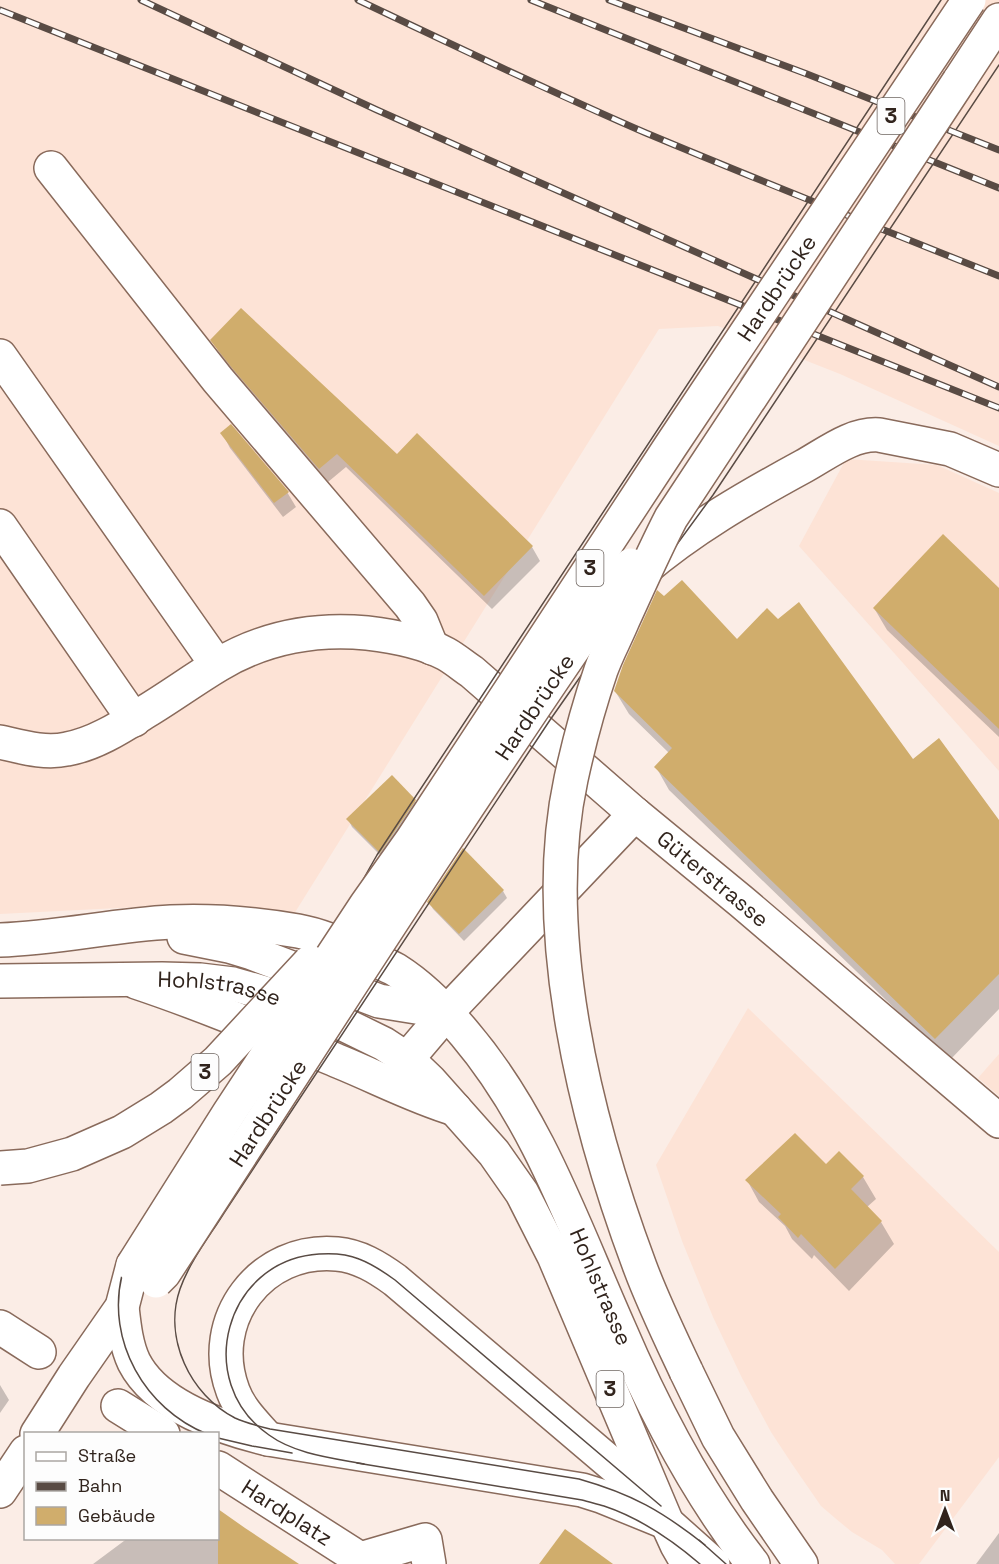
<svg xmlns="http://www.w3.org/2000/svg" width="999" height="1564" viewBox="0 0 999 1564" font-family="'Space Grotesk',sans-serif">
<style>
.built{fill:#fde3d6}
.shadow{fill:#0003}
.building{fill:#d0ad6c}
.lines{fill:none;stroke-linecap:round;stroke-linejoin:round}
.minor-casing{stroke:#896a5b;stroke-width:36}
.major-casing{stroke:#896a5b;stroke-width:36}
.minor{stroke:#fff;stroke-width:33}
.major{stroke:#fff;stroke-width:33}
.tram{stroke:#594b44;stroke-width:1.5}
.rail-casing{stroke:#594b44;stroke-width:7}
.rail{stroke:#fdfdfd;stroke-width:4.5;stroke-dasharray:14;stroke-linecap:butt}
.major-bridge-casing{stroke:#896a5b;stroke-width:36;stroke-linecap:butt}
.major-bridge{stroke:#fff;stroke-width:33}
.labels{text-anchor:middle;stroke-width:4.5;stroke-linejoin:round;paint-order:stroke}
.shield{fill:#fdfdfd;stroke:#6e6560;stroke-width:1.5}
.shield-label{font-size:21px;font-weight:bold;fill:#31241d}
.street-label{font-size:22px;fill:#31241d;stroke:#fdfdfd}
</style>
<rect width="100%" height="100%" fill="#fbede6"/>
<!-- built -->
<g class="built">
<polygon points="0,0 999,0 999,446 840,374 718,326 659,329 294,914 227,906 158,906 0,914"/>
<polygon points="846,459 937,465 999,493 999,771 799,546"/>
<polygon points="748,1008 999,1252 999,1457 919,1564 895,1564 882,1550 852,1532 835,1518 821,1506 792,1464 771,1432 742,1378 713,1317 682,1241 656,1165"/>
<polygon points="999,1054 999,1096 978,1078"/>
</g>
<!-- shadow -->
<g class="shadow">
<polygon points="212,340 532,547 540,561 492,609 346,467 328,482 242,382 220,354"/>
<polygon points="758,353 762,359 744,386 740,379"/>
<polygon points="222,433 287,492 296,507 283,517 230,448"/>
<polygon points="999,590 999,737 887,630 874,608"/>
<polygon points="737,641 913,761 999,823 999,1009 949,1061 669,790 656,767 669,753 629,714 615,691"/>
<polygon points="415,801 419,808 384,859 352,827 348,819"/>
<polygon points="503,891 507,898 464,941 433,909 429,902"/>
<polygon points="826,1166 863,1177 876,1199 867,1207 881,1222 894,1244 849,1291 814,1255 812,1259 792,1239 785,1226 759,1202 747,1180"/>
<polygon points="0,1385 9,1400 0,1413"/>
<polygon points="218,1511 297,1564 93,1564 128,1538 218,1538"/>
<polygon points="999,1533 999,1564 976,1564"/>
</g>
<!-- building -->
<g class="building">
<polygon points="241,308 397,454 417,433 533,546 484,596 337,454 319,469 232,368 210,340"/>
<polygon points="231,424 289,492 274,503 220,433"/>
<polygon points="943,534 999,588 999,729 873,608"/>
<polygon points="682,580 737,639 767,608 778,619 799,602 913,759 939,738 999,820 999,974 935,1039 654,767 672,748 614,691 623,665 657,590 664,596"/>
<polygon points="392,775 416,800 380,853 346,819"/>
<polygon points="463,848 504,890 459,934 427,902"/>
<polygon points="795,1133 826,1164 839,1151 864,1176 851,1189 882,1221 835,1269 801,1234 798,1238 778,1217 781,1214 745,1180"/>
<polygon points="218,1509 245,1528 299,1564 218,1564"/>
<polygon points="565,1529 613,1564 539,1564"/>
</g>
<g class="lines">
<defs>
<g id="minor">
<polyline points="51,168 218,380 410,605 421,621 432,648"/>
<polyline points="0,356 217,665"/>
<polyline points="0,526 134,720"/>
<path d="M641,572C691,529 747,497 804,466C826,454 852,433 879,435L950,449L999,470"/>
<path id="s1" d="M0,742C22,747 45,754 67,749C95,744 121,727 145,712C170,697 193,680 218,665C263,638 314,628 367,633C393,636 422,641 446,654C455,659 463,666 472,672L635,814L742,902L999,1121"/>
<polyline points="184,937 229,946 252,953 379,1001 447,1012"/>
<path id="s2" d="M0,940C57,938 114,925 171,922C214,920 257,924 298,931C320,935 346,946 366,956C376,961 387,965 396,970C423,987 445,1010 465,1034C538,1120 574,1227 619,1328C654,1410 698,1494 753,1564"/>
<path d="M136,982C205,1005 273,1034 340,1062C379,1078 415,1097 455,1109"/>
<polyline points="407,1059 447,1012 635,814"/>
<path d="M122,1307C124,1325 126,1345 134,1362C157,1407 223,1428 268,1439L582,1490L601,1496L665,1522"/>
<polyline points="0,1327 39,1352"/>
<polyline points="118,1406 163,1434"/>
<path d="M268,1439C255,1424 240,1410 233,1391C206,1320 261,1247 337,1254C359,1256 377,1267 395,1280L647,1494L667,1523L713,1564"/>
<path id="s3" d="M218,1468L360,1559L425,1540L429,1564"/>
</g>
<g id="major">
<polyline points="959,81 999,20"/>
<path id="s4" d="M0,981L162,979L200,980L233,984L268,994L339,1022L384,1044L407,1059L430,1081L494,1153L522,1193L554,1256L667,1523L677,1545L688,1564"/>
<polyline points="686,1371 718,1437 757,1500 801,1564"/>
<polyline points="37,1434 74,1376 122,1307 133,1265"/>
<polyline points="0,1491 26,1452"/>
</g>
</defs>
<!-- minor casing -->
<use href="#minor" class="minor-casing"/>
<!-- major casing -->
<use href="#major" class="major-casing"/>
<!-- minor -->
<use href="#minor" class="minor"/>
<!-- major -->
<use href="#major" class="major"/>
<!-- tram -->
<g class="tram">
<path d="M207,1434C145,1409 106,1341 122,1275C130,1244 150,1218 167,1191C187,1161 208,1131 228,1101C260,1052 293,1005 322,955C340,922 358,888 377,855L941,0"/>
<polyline points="218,1438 252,1446 292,1453"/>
<path d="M357,1463L582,1500C589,1502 597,1504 604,1506C640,1518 672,1540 700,1564"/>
<path d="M364,1464C332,1458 295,1454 269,1435C192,1382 225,1260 319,1254C333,1253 347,1254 359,1259C372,1264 384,1272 395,1280L661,1506"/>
<polyline points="699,1540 726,1564"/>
<path d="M705,1545C662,1511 632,1494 579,1479L270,1429C258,1426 246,1423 235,1418C190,1395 163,1338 180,1289C190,1261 209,1237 224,1213L550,720L585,670L713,495L999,65"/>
</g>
<defs>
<g id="rail">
<polyline points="141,0 377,110 999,387"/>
<path d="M358,0C453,45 549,91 646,133C763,182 881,229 999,276"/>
<polyline points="531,0 999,188"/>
<polyline points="609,0 807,74 999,150"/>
<polyline points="0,10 999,408"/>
</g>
</defs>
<!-- rail casing -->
<use href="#rail" class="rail-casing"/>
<!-- rail -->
<use href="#rail" class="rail"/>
<defs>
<g id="major-bridge">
<polyline points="0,1168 28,1166 72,1154 122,1132 161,1108 180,1094 218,1061 310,962"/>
<path id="s5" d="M133,1265L229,1113L366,905L412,840L670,447L969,0"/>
<path id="s6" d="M156,1281L164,1273C318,1036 470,797 631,565"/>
<path d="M686,1371C670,1337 653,1302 640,1267C586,1123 538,932 571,779C579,742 589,705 601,670C607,653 616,637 623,620C639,585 654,551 671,518L959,81"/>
</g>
</defs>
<!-- major-bridge casing -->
<use href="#major-bridge" class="major-bridge-casing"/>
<!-- major-bridge -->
<use href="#major-bridge" class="major-bridge"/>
</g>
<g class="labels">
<!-- shield labels -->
<g class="shield">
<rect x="877.5" y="98" width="27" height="36" rx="4.5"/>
<rect x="576.5" y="550" width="27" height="36" rx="4.5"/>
<rect x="191.5" y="1054" width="27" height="36" rx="4.5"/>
<rect x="596.5" y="1371" width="27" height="36" rx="4.5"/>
</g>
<g class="shield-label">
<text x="891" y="123">3</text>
<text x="590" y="575">3</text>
<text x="205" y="1079">3</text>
<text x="610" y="1396">3</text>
</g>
<!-- street labels -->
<g class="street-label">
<text dy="8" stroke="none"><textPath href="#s5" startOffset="1170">Hardbrücke</textPath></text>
<text dy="8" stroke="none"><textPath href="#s6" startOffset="688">Hardbrücke</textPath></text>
<text dy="8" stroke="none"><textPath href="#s1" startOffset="828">Güterstrasse</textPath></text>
<text dy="8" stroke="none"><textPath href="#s4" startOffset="220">Hohlstrasse</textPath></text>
<text dy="8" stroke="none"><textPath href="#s6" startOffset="202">Hardbrücke</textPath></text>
<text dy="8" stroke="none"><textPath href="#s2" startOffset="788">Hohlstrasse</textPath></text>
<text dy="8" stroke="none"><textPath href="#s3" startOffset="82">Hardplatz</textPath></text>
</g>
</g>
<!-- legend -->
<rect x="24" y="1432" width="195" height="108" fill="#fdfdfd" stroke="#aba6a3" stroke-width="1.5"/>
<rect x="36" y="1452" width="30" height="9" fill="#ffffff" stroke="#aba6a3" stroke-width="1.5"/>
<text x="78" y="1462" font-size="18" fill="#31241d">Straße</text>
<rect x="36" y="1482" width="30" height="9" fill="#594b44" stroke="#aba6a3" stroke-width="1.5"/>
<text x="78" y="1492" font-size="18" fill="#31241d">Bahn</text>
<rect x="36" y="1507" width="30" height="18" fill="#d0ad6c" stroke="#aba6a3" stroke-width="1.5"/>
<text x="78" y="1522" font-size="18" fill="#31241d">Gebäude</text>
<!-- north arrow -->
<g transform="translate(945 1510)" stroke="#fdfdfd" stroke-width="4.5" paint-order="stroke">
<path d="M0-4.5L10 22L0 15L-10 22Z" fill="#31241d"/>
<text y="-9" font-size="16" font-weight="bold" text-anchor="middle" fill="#31241d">N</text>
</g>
</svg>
